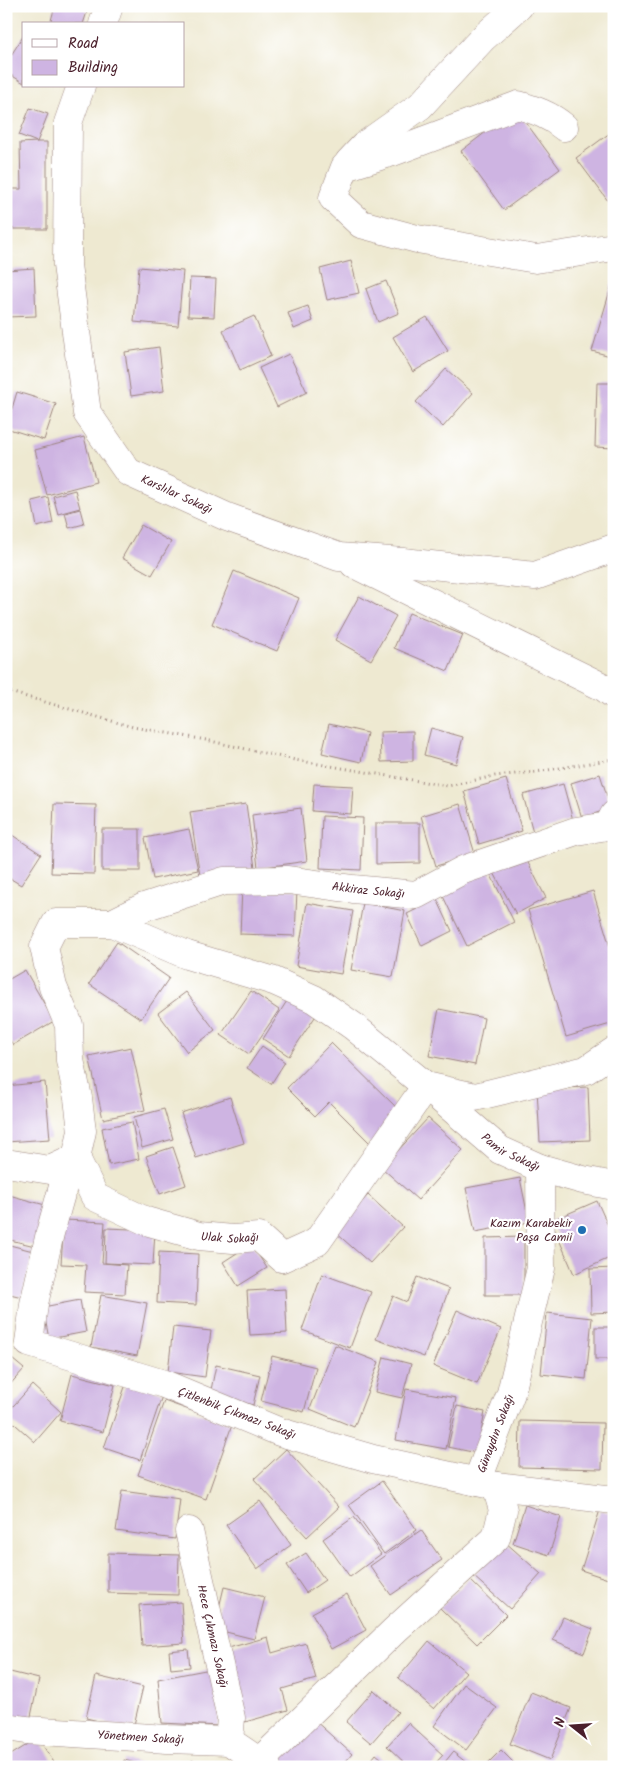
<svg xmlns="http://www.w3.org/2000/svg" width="620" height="1773" viewBox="0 0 620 1773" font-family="Kalam,sans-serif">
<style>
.building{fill:#ceb4e2}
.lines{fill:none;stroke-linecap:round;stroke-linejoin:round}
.street-casing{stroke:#9c847e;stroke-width:29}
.path{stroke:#9c847e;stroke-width:3;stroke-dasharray:1 4;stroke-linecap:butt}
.street{stroke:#fff;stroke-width:28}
.poi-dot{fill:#1f6fb2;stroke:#fff;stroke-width:2}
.labels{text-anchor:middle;stroke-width:4.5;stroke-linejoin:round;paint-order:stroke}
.street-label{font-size:12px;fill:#4a1f2b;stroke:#fff}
.poi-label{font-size:12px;fill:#4a1f2b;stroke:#fff;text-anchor:end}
</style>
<rect width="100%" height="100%" fill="#fff"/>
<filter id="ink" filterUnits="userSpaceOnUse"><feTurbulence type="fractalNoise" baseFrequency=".02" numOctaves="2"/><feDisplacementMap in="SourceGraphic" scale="10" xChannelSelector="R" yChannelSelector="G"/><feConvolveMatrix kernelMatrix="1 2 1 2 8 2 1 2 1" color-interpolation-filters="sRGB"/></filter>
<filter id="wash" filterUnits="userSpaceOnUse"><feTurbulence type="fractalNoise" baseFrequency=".0096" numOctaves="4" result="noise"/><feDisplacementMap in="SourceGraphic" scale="20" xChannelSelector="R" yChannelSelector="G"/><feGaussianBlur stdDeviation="1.12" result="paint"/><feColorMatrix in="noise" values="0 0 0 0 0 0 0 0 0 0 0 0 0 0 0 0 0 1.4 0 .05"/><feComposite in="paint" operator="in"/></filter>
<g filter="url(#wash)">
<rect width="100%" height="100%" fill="#eee9d1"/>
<g id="blocks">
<!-- building -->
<g class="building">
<polygon points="55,6 80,6 88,9 83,24 50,24"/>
<polygon points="24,35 24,83 6,72 6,63"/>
<polygon points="30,108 48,114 37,142 19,135"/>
<polygon points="516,109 560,169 504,210 461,151"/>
<polygon points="614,130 614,209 576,158"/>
<polygon points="37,142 47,142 47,229 6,229 6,189 21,189 20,143"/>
<polygon points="351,261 359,293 327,300 320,269"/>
<polygon points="139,267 183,271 178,326 134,322"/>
<polygon points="34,268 36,316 6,317 6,270"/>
<polygon points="614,277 614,357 592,351"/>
<polygon points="190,278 216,279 214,317 188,316"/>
<polygon points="386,281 399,313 378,322 366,289"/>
<polygon points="308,306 313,321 294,329 288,313"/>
<polygon points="254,316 271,356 240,370 223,330"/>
<polygon points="427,317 448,351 413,372 393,337"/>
<polygon points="159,347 164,391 131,396 125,352"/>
<polygon points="289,354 307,392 277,407 259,368"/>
<polygon points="446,369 473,393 443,427 416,402"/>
<polygon points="597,383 614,383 614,448 595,447"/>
<polygon points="17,392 56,404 44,440 6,428"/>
<polygon points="84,437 96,482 47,495 35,450"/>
<polygon points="75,490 80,508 58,514 53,496"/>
<polygon points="48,497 53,523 37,527 32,501"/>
<polygon points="80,509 84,524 69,528 65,513"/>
<polygon points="141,525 171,542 152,575 122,558"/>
<polygon points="234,571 299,598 277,651 212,624"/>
<polygon points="359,596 396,616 371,660 335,640"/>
<polygon points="409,613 463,635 448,671 394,648"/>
<polygon points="329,724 367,733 361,762 322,753"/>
<polygon points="431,728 463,737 456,764 424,755"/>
<polygon points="413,731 413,761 381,762 380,732"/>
<polygon points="600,774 611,808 582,818 571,783"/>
<polygon points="506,779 522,831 479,844 464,791"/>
<polygon points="314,784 353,786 351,814 312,811"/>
<polygon points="563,784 573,820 533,832 523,795"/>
<polygon points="54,804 96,805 94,874 51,873"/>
<polygon points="246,804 255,868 200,876 190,812"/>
<polygon points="460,804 475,854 436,866 421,816"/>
<polygon points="301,808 307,861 258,868 252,815"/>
<polygon points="322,816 363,818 361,870 320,868"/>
<polygon points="376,823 420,823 420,863 376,864"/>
<rect x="102" y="829" width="38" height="42"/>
<polygon points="189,829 198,870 153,879 145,838"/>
<polygon points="6,831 41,854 21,885 6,876"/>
<polygon points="522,851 546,898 516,914 491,867"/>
<polygon points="487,867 514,922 467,946 440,890"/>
<polygon points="242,888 297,890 295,936 240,934"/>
<polygon points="593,891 614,960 614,1023 566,1037 528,910"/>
<polygon points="437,899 452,931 422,946 407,914"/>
<polygon points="307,903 353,911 341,974 296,966"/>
<polygon points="363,903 405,911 393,977 351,970"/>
<polygon points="117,942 169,978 141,1019 89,984"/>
<polygon points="25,970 54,1021 13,1045 6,1034 6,981"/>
<polygon points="251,991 279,1010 249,1054 221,1035"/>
<polygon points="186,992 215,1030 187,1052 158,1013"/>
<polygon points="290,996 317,1014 289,1056 263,1039"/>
<polygon points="439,1009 484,1018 475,1065 429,1056"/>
<polygon points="331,1043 402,1113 371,1144 329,1102 315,1116 287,1088"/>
<polygon points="262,1046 285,1062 271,1084 247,1068"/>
<polygon points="131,1047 145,1110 103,1119 89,1056"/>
<polygon points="45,1082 50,1139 6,1142 6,1086"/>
<polygon points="588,1087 590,1140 540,1142 537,1089"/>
<polygon points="230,1097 244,1143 196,1158 181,1113"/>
<polygon points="164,1109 173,1139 142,1148 134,1117"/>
<polygon points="428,1118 463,1150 418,1200 382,1168"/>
<polygon points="132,1122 139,1159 109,1165 102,1128"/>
<polygon points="173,1147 186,1185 160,1194 146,1156"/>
<polygon points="520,1178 529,1222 475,1232 466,1188"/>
<polygon points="9,1195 45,1205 35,1246 6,1239 6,1205"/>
<polygon points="368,1195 403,1227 370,1263 335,1232"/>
<polygon points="597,1201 614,1239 614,1256 574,1274 551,1221"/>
<polygon points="64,1220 105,1222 102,1263 127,1265 125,1294 84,1292 86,1265 61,1264"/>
<polygon points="106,1228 155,1230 153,1265 105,1263"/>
<polygon points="524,1237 524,1295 485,1295 485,1238"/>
<polygon points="6,1244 33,1251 22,1297 6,1293"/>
<polygon points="251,1244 267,1268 238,1286 223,1262"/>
<polygon points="159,1252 198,1254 196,1305 157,1303"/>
<polygon points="614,1268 614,1312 591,1313 590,1269"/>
<polygon points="322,1274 371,1292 350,1348 302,1330"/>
<polygon points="417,1277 449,1289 424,1357 376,1339 393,1296 407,1302"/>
<polygon points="285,1289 287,1333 250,1335 247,1291"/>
<polygon points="101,1295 147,1303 137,1356 91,1347"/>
<polygon points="80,1300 86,1332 49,1339 43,1307"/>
<polygon points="457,1310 501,1329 477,1384 433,1366"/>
<polygon points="547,1313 592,1318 586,1379 541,1374"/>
<polygon points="173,1327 211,1331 205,1377 168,1372"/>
<rect x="595" y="1327" width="19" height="32"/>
<polygon points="335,1345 379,1362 354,1427 310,1409"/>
<polygon points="6,1354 24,1369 6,1389"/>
<polygon points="272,1356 316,1367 304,1412 261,1401"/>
<polygon points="384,1357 411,1364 402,1398 375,1392"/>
<polygon points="216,1365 260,1375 253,1405 210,1395"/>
<polygon points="72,1374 115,1385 103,1432 60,1421"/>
<polygon points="127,1381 163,1393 140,1460 104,1448"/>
<polygon points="32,1385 61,1412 35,1442 6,1416 6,1414"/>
<polygon points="406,1389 456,1398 446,1449 396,1440"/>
<polygon points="164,1401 232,1425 206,1499 138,1475"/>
<polygon points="457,1406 485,1412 477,1453 448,1447"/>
<polygon points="520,1421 603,1423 602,1469 519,1467"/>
<polygon points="286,1449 339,1507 307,1537 254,1479"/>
<polygon points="382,1481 417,1530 384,1554 349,1505"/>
<polygon points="122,1491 180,1499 175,1539 116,1531"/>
<polygon points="260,1501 291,1545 257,1569 226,1525"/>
<polygon points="525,1505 561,1517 549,1555 513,1543"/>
<polygon points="600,1510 614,1514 614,1581 581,1570"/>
<polygon points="354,1517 381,1554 350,1577 323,1539"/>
<polygon points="421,1530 442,1560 391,1595 370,1566"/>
<polygon points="504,1541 541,1574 510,1609 473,1576"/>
<polygon points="108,1553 179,1555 178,1595 108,1593"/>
<polygon points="306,1553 325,1580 306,1593 287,1565"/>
<polygon points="469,1579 506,1615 477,1644 440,1608"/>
<polygon points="224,1587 265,1597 254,1639 214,1629"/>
<polygon points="347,1594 366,1630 331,1649 312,1613"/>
<polygon points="181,1602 184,1643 142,1646 139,1605"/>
<polygon points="563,1617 593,1629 584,1653 553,1640"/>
<polygon points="268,1637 272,1653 306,1643 316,1679 282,1689 288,1710 245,1722 225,1649"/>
<polygon points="429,1641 466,1672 434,1709 398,1678"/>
<polygon points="188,1649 190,1667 171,1669 169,1651"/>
<polygon points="216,1668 219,1726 162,1723 158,1679"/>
<polygon points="6,1671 39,1679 30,1721 6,1716"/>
<polygon points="96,1676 143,1687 133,1729 86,1718"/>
<polygon points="464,1684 497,1708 466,1750 434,1726"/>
<polygon points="374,1690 398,1712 371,1743 346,1722"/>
<polygon points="531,1692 571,1708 550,1760 510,1744"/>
<polygon points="313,1719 352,1754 341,1767 281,1767 275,1761"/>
<polygon points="408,1723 443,1755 432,1767 409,1767 387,1746"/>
<polygon points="38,1738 57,1767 6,1767 6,1758"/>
<polygon points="501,1750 518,1767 484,1767"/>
<polygon points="453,1752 472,1767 441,1767"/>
<polygon points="376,1754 392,1767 366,1767"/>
<polygon points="124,1760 146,1766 146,1767 123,1767"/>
<polygon points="192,1760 204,1767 189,1767"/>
</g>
</g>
</g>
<g filter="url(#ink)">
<use href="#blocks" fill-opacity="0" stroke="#9c847e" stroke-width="1"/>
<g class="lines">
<defs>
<g id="street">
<polyline points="103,24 109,6"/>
<path id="s1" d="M81,86L68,123L67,265L87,413L128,472L227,517L339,557L403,562L535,576L614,548"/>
<path d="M564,127C550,115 535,110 518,105L393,152L345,167L333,198L361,224L417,239L536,259L614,247"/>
<polyline points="349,162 365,145 420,106 483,38 519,6"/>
<polyline points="354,564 556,664 605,688 614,695"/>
<path id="s2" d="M112,923L144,907L224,881L288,880L353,889L416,895L463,870L576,831L608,826L614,815"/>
<polyline points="430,1087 475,1097 586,1070 614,1051"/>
<path id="s3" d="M6,1163L50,1170L76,1158L95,1197L146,1221L199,1236L233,1239L259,1237L282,1258L317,1242L426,1086"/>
<path id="s4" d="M477,1482L511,1393L541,1268L540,1168"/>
<polyline points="496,1486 614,1500"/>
<path id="s5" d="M189,1531L231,1718L229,1741"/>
<path id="s6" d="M6,1727L26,1730L167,1739L229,1741L267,1767"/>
<path id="s7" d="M260,1761L395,1630L496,1538L503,1510L496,1486L373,1459L280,1432L164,1384L29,1343L34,1304L50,1233L64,1183L76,1158L82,1131L78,1098L70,1060L69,1025L53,987L44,947L56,923H112L187,955L274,981L314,999L353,1026L426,1086L500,1150L540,1168L583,1180L614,1186"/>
</g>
</defs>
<!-- street casing -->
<use href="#street" class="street-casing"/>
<!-- path -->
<polyline class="path" points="6,691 133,727 206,740 295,760 448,786 495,776 536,772 614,759"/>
<!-- street -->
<use href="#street" class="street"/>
</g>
</g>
<!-- markers -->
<circle class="poi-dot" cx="582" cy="1230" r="5"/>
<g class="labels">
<!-- street labels -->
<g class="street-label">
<text dy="4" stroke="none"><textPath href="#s1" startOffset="456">Karslılar Sokağı</textPath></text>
<text dy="4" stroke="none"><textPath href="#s2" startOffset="265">Akkiraz Sokağı</textPath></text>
<text dy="4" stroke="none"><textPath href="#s7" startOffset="1826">Pamir Sokağı</textPath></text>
<text dy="4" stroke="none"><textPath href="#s3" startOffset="259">Ulak Sokağı</textPath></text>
<text transform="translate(237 1413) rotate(21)" y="4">Çitlenbik Çıkmazı Sokağı</text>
<text dy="4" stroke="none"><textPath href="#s4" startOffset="52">Günaydın Sokağı</textPath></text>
<text dy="4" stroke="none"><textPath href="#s5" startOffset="108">Hece Çıkmazı Sokağı</textPath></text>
<text dy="4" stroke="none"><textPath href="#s6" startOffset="135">Yönetmen Sokağı</textPath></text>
</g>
<!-- poi labels -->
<g class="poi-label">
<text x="572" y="1227">Kazım Karabekir<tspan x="572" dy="14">Paşa Camii</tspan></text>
</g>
</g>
<!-- margin -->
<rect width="620" height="1773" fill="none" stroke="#fff" stroke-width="25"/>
<!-- legend -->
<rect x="22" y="22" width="162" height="65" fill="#ffffff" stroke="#b7a5aa"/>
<rect x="32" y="39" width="25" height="8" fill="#ffffff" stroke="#b7a5aa"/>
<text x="68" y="48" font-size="15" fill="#4a1f2b">Road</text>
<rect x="32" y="60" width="25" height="15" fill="#ceb4e2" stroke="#b7a5aa"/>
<text x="68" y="72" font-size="15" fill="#4a1f2b">Building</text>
<!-- north arrow -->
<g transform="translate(572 1726) rotate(287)" stroke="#ffffff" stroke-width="4" paint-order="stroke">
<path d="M0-4L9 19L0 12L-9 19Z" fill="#4a1f2b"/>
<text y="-8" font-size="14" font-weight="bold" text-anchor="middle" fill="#4a1f2b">N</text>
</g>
</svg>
